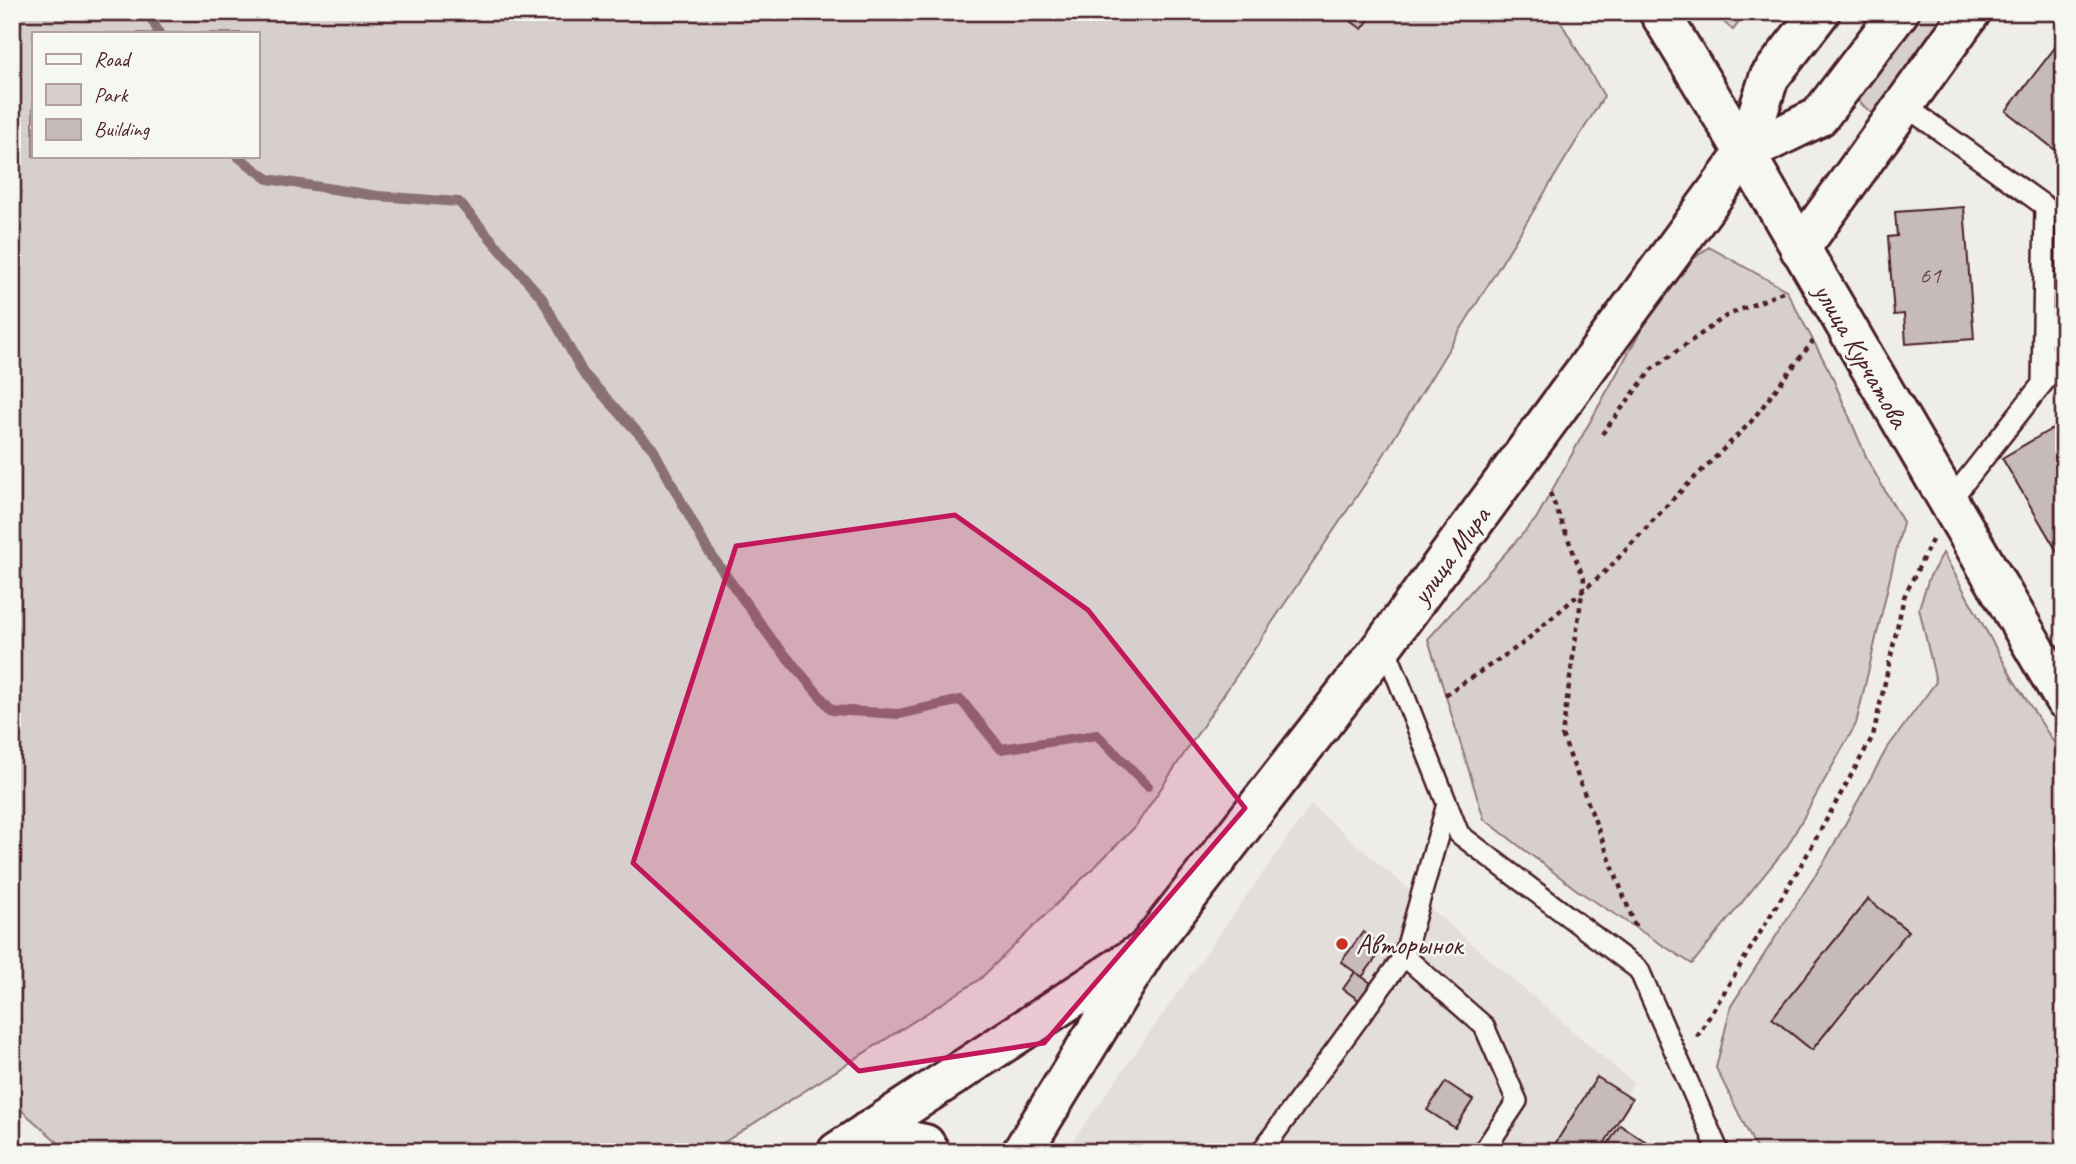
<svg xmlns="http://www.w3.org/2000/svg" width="2076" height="1164" viewBox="0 0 2076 1164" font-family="Caveat,sans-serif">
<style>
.built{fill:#e3dedc}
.green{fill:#d7cfce;stroke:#90777c;stroke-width:2;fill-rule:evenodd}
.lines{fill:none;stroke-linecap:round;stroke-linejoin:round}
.stream{stroke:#8a6f74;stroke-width:10}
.building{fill:#c6babb;stroke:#4a1f2b;stroke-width:2}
.service-casing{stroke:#4a1f2b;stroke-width:24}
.minor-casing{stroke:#4a1f2b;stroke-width:44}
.tertiary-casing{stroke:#4a1f2b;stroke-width:44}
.secondary-casing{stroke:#4a1f2b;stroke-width:44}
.path{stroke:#4a1f2b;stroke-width:4.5;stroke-dasharray:5 5;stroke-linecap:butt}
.service{stroke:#f6f6f2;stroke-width:19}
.minor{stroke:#f6f6f2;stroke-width:38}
.tertiary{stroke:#f6f6f2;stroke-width:38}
.secondary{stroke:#f6f6f2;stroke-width:38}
.marked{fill:#c2185b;fill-opacity:0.2;stroke:#c2185b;stroke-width:5;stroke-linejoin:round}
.poi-dot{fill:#c8321e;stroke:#f6f6f2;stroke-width:2.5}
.labels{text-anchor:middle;stroke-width:5;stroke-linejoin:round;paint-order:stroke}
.number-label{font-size:24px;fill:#69464f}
.street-label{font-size:28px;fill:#4a1f2b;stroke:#f6f6f2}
.poi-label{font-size:28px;fill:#4a1f2b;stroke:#f6f6f2;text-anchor:start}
</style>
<rect width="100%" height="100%" fill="#efedea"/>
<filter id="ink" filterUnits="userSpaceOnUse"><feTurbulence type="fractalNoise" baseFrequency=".0143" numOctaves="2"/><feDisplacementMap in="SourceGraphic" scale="14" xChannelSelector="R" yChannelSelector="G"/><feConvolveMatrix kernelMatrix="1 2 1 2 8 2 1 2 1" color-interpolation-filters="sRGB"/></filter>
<g filter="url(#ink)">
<!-- built -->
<polygon class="built" points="1311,805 1633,1083 1598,1152 1065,1152"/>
<!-- green -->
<g class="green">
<path d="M12,12H1555L1604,96L1375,469L1135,827L980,979L709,1152H69L12,1102ZM33,33H257V156H33Z"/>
<polygon points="1712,12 1747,12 1733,30"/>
<polygon points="1923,12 1974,12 1890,129 1858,101"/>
<polygon points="1709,247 1786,290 1831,374 1868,461 1903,522 1856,724 1787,847 1692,964 1577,890 1484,819 1428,639 1536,519 1671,276"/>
<polygon points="1943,553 2013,679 2064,758 2064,1152 1758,1152 1716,1068 1731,1006 1827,857 1886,750 1936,682 1919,608 1929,578"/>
</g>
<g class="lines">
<!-- stream -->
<g class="stream">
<polyline points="148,12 159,33"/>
<polyline points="237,156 268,179 378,196 459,202 542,298 583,373 653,449 707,549 773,641 832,710 899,714 961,700 1001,749 1097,735 1148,786"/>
</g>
</g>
<!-- building -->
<g class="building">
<polygon points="1338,12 1375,12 1362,29"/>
<polygon points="2064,36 2064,147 2059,153 2006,111"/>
<polygon points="1964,207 1974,339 1906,344 1904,314 1894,315 1888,237 1897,236 1895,212"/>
<polygon points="2053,428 2064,447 2064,563 2002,458"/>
<polygon points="1868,899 1908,931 1812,1050 1772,1018"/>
<polygon points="1363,932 1384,947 1362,977 1341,962"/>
<polygon points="1355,972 1371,983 1359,1000 1343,989"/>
<polygon points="1597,1077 1632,1099 1599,1152 1550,1152"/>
<polygon points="1446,1082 1473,1100 1455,1128 1427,1110"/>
<polygon points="1620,1125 1662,1152 1603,1152"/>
</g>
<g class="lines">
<defs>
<g id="service">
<polyline points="1904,105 2045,206 2042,384 1949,502"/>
<polyline points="2043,383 2064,348"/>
<polyline points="1384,644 1459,834 1639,970 1719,1152"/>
<polyline points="1447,804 1404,956 1484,1026 1517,1101 1483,1152"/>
<polyline points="1261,1152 1404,956"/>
</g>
<polyline id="minor" points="1800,249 1971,12"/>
<polyline id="tertiary" points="1659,12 1745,153 2064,699"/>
<g id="secondary">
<polyline points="1745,153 1819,117 1899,12"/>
<polyline points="867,1132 925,1144 930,1152"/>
<polyline points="837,1152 1138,955"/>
<polyline points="1022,1152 1146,950 1384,644 1745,153 1769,78 1820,12"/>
</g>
</defs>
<!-- service casing -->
<use href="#service" class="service-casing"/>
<!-- minor casing -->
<use href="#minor" class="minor-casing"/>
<!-- tertiary casing -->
<use href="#tertiary" class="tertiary-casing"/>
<!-- secondary casing -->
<use href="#secondary" class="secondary-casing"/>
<!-- path -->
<g class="path">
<polyline points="1602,434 1652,369 1726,316 1785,291"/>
<polyline points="1550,493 1584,579 1562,735 1636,928"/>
<polyline points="1445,695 1522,644 1609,568 1673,499 1750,423 1813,341"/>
<polyline points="1697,1037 1804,860 1873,736 1904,597 1932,540"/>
</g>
<!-- service -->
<use href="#service" class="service"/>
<!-- minor -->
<use href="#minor" class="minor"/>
<!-- tertiary -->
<use href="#tertiary" class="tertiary"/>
<!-- secondary -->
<use href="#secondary" class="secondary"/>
</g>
</g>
<!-- marked area -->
<path class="marked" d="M955,515L1088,610L1245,808L1044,1043L859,1071L633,863L736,546Z"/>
<!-- markers -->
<circle class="poi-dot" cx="1342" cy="944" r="7"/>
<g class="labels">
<!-- number labels -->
<g class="number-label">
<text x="1930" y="283">61</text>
</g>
<!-- street labels -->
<g class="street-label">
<text transform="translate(1862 355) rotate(60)" y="10">улица Курчатова</text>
<text transform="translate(1450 555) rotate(-54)" y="10">улица Мира</text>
</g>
<!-- poi labels -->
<g class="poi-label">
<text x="1356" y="954">Авторынок</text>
</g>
</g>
<!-- margin -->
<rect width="2076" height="1164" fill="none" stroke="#f6f6f2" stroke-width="42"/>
<rect x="21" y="21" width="2034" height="1122" fill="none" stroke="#4a1f2b" stroke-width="2.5" filter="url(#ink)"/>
<!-- legend -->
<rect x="32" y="32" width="228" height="126" fill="#f6f6f2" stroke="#b1a0a2" stroke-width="2"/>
<rect x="46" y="54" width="35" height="10" fill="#f6f6f2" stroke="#b1a0a2" stroke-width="2"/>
<text x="94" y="66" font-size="21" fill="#4a1f2b">Road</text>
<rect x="46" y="84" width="35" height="21" fill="#d7cfce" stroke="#b1a0a2" stroke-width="2"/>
<text x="94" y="102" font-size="21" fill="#4a1f2b">Park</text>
<rect x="46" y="119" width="35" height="21" fill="#c6babb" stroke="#b1a0a2" stroke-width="2"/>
<text x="94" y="136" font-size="21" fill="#4a1f2b">Building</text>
</svg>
